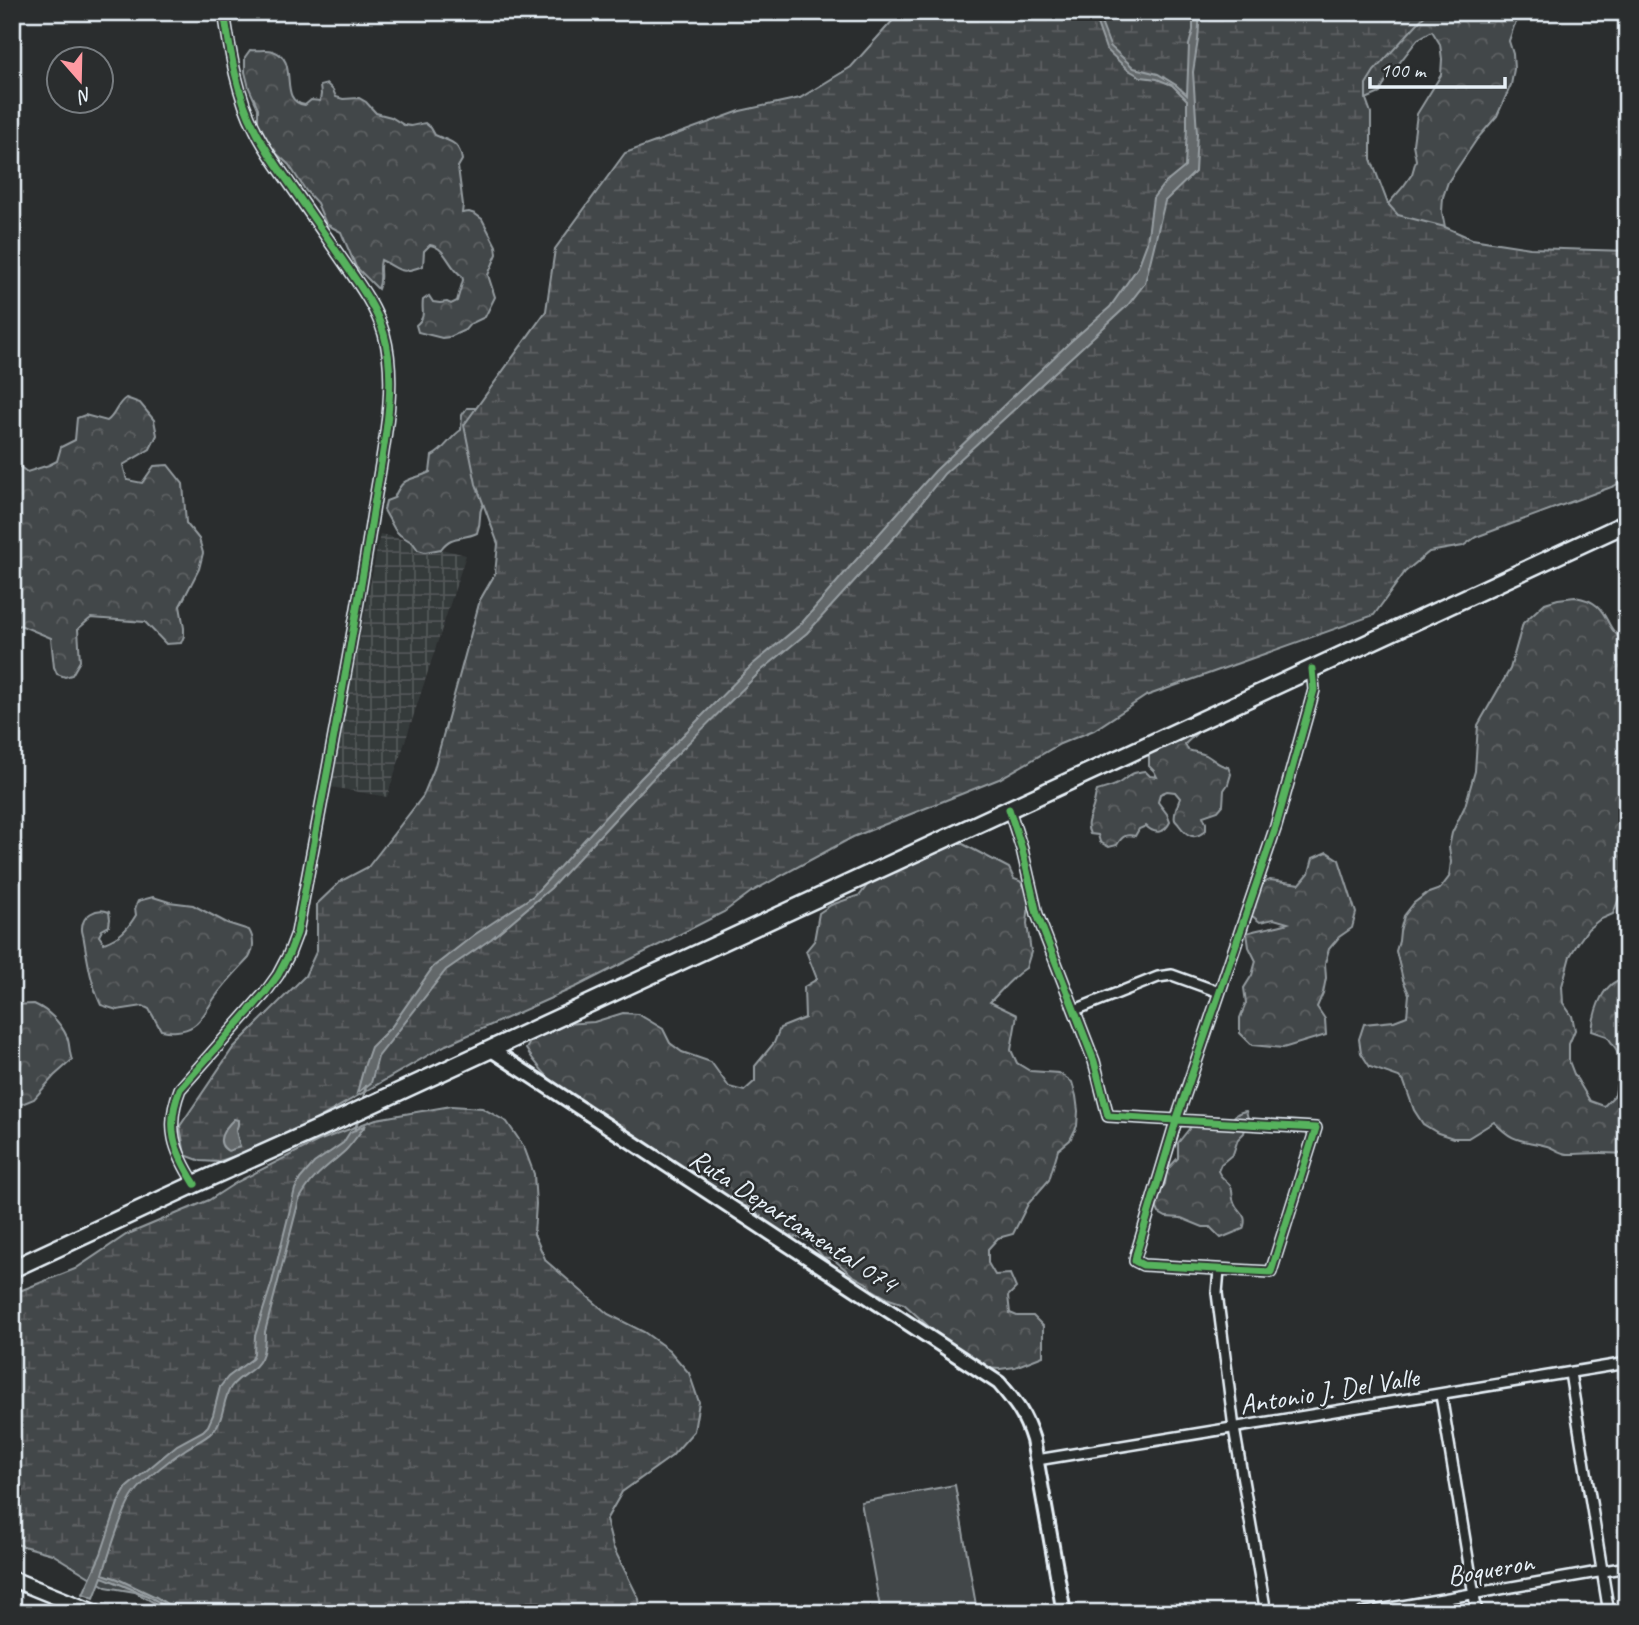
<svg xmlns="http://www.w3.org/2000/svg" width="1639" height="1625" viewBox="0 0 1639 1625" font-family="Caveat,sans-serif">
<style>
.industrial{fill:url(#industrial-grid)}
.forest{fill:url(#forest-crowns);stroke:#959ca0;stroke-width:2}
.wetland{fill:url(#wetland-marsh);stroke:#959ca0;stroke-width:2}
.park{fill:#424648;stroke:#959ca0;stroke-width:2}
.water{fill:#63686b;stroke:#989fa3;stroke-width:2}
.lines{fill:none;stroke-linecap:round;stroke-linejoin:round}
.stream{stroke:#989fa3;stroke-width:2.5}
.street-casing{stroke:#e8f1f8;stroke-width:14}
.secondary-casing{stroke:#e8f1f8;stroke-width:18}
.primary-casing{stroke:#e8f1f8;stroke-width:19}
.highway-casing{stroke:#e8f1f8;stroke-width:21}
.street{stroke:#2a2d2e;stroke-width:9}
.secondary{stroke:#2a2d2e;stroke-width:12}
.primary{stroke:#2a2d2e;stroke-width:14}
.highway{stroke:#2a2d2e;stroke-width:16}
.cycleway-casing{stroke:#2a2d2e;stroke-width:11}
.cycleway{stroke:#56b35d;stroke-width:7}
.labels{text-anchor:middle;stroke-width:5;stroke-linejoin:round;paint-order:stroke}
.street-label{font-size:28px;fill:#e8f1f8;stroke:#2a2d2e}
</style>
<defs>
<pattern id="industrial-grid" width="8" height="8" patternUnits="userSpaceOnUse" patternTransform="scale(1.75)"><rect width="8" height="8" fill="#363a3b"/><path d="M0 4h8M4 0v8" fill="none" stroke="#535758"/></pattern>
<pattern id="forest-crowns" width="20" height="18" patternUnits="userSpaceOnUse" patternTransform="scale(1.75)"><rect width="20" height="18" fill="#424648"/><path d="M2 6a3 3 0 1 1 6 0M12 15a3 3 0 1 1 6 0" fill="none" stroke="#5d6163"/></pattern>
<pattern id="wetland-marsh" width="20" height="14" patternUnits="userSpaceOnUse" patternTransform="scale(1.75)"><rect width="20" height="14" fill="#424648"/><path d="M1 5h8M5 5V1M11 12h8M15 12V8" fill="none" stroke="#5d6163"/></pattern>
</defs>
<rect width="100%" height="100%" fill="#2a2d2e"/>
<filter id="ink" filterUnits="userSpaceOnUse"><feTurbulence type="fractalNoise" baseFrequency=".0143" numOctaves="2"/><feDisplacementMap in="SourceGraphic" scale="14" xChannelSelector="R" yChannelSelector="G"/><feConvolveMatrix kernelMatrix="1 2 1 2 8 2 1 2 1" color-interpolation-filters="sRGB"/></filter>
<g filter="url(#ink)">
<!-- industrial -->
<polygon class="industrial" points="380,534 466,555 387,797 331,787"/>
<!-- forest -->
<g class="forest">
<polygon points="1380,12 1523,12 1514,26 1509,41 1513,54 1514,69 1511,85 1497,116 1477,139 1448,182 1443,197 1442,212 1445,227 1436,246 1424,256 1388,204 1403,187 1412,174 1416,160 1413,144 1417,114 1441,75 1442,59 1440,44 1432,31 1418,39 1386,80 1380,93 1366,99 1341,62"/>
<path d="M250,50C257,51 267,49 273,51C301,60 276,101 305,105L311,100L320,101L321,94L320,86L327,84L333,90L336,97L343,99L359,98L366,102L376,113L391,117L404,125L411,126L425,123L431,128L435,135C450,142 459,141 462,160L458,167L463,205L462,213L469,212L475,214L482,219L496,246L497,254L488,275L495,297L485,317L470,324L465,330L450,337L442,338L418,332L416,325C427,316 421,312 423,300L429,296L433,302L440,303L447,302L451,304L457,301L463,280L462,276C448,267 447,248 430,245L424,251L423,266C398,275 402,270 381,260C378,271 383,278 378,289L356,267L341,232L326,224L317,203L306,191L289,165L260,138L258,123V108L249,88L245,72V57Z"/>
<path d="M126,398L140,403L154,420L157,435L150,449L123,465L127,480L142,483L154,466L168,465L183,484L186,523L199,539L203,553L199,569L180,606L184,628V636L181,643L166,644L145,622L91,618L78,629L80,661L72,675L65,677L57,674L54,667L51,638L20,625L12,628V465L20,467L27,472L49,465L57,461L61,447L75,440L77,418L85,415L107,421C116,415 116,404 126,398Z"/>
<path d="M467,408H475L494,494C472,513 485,511 477,533C462,540 452,534 441,549L425,552L418,550L413,543L400,535L395,530L384,510L386,501L394,498C403,475 412,481 430,472L432,456C445,450 450,437 461,430L462,415Z"/>
<path d="M1575,597C1614,603 1600,630 1627,641V884L1624,885L1613,914L1599,920L1588,929L1578,943L1570,956L1562,986L1563,1003L1572,1016L1575,1030L1569,1044V1061L1574,1074L1590,1101L1604,1106L1615,1095L1620,1064L1616,1049L1607,1036L1592,1031C1594,1010 1603,980 1627,978V1155C1607,1151 1587,1154 1567,1154C1559,1153 1554,1148 1547,1146C1520,1139 1515,1144 1494,1122L1468,1138H1453L1438,1133L1423,1124L1414,1110L1404,1082L1399,1077L1370,1067L1361,1053L1359,1039L1364,1024L1394,1021L1407,1016L1409,994L1403,980L1396,951L1399,941L1400,931L1404,916L1414,903L1426,894L1440,889L1449,877L1451,862L1449,847L1452,833L1465,806L1475,771L1478,725L1510,669L1523,623L1545,603L1558,599Z"/>
<path d="M1194,727L1197,733L1185,744L1188,750C1194,752 1201,753 1206,755C1215,760 1217,765 1228,767L1231,774L1228,784L1224,790L1223,805L1218,811L1203,816L1206,823V830C1194,841 1187,836 1179,825C1178,823 1176,822 1175,820C1173,814 1178,804 1180,798L1175,792L1167,791L1160,794L1158,802L1167,814L1170,822C1165,833 1155,835 1146,826L1139,829L1135,836C1126,834 1122,836 1117,845L1109,847L1100,842L1098,835L1090,834C1085,824 1089,820 1092,810C1095,803 1094,798 1097,791C1103,789 1113,787 1119,783C1131,775 1129,773 1145,771L1150,776L1157,777L1154,771L1149,766V751Z"/>
<path d="M961,843L1009,868L1014,879L1020,881L1030,893L1027,924L1031,952L1026,968C1012,977 1002,990 990,1002L1017,1015L1011,1050L1017,1063L1030,1071L1059,1073L1072,1082L1076,1096L1078,1111L1077,1126L1070,1140L1058,1150L1049,1180L1028,1204L1013,1234L998,1238L988,1249V1263L995,1275L1010,1274L1016,1288L1008,1296L1010,1313L1017,1316H1033L1043,1326V1356L1015,1367L1000,1369L969,1367L956,1358L938,1335L904,1304L889,1299L873,1290L868,1284L852,1275L833,1259L823,1257L809,1241L802,1238L779,1234L772,1230L762,1217L749,1207L741,1205L728,1199L663,1158C652,1138 625,1137 607,1125C577,1106 545,1079 526,1049L534,1035L565,1024L594,1022L623,1013L638,1014L663,1029L670,1043L682,1052L711,1062L729,1087L744,1091L755,1081V1066L774,1043L780,1028L805,1018L804,987L817,979L806,951L814,941L819,913L831,905L860,895L869,883L899,867L914,851Z"/>
<path d="M1327,852L1339,860L1356,913L1352,928L1339,937L1329,949L1325,963L1326,978L1323,993L1317,1007L1325,1019L1326,1035L1283,1048L1252,1045L1240,1033V1018L1246,1003L1244,988L1252,975L1256,961L1249,947L1247,933C1260,928 1274,928 1288,923L1274,919L1260,922L1247,912V898L1255,885L1270,880L1300,884L1309,873L1313,858Z"/>
<path d="M153,897L169,902L193,905L227,923L249,930C255,940 254,949 249,958C238,970 226,982 216,996C209,1005 203,1020 193,1026C184,1032 170,1032 161,1030L149,1009L143,1006L117,1010L101,1005C91,984 88,963 84,940C84,937 82,933 82,930C81,915 97,907 109,912L110,919L109,926L102,930L99,936L104,943C120,937 127,930 136,915L135,908L138,901Z"/>
<path d="M34,1004C48,1010 61,1023 67,1037C70,1044 69,1053 72,1060L54,1076L34,1099L12,1108V1005Z"/>
<path d="M1246,1111L1248,1118L1244,1133L1238,1139L1233,1154L1221,1164L1218,1171C1221,1179 1225,1179 1230,1185C1234,1191 1231,1196 1234,1202C1238,1214 1249,1213 1243,1229L1221,1238L1210,1227H1203L1181,1218L1166,1217L1159,1213L1156,1206L1157,1198L1165,1184L1167,1170L1178,1158V1143L1193,1124H1229C1234,1116 1237,1112 1246,1111Z"/>
</g>
<!-- wetland -->
<g class="wetland">
<polygon points="896,12 1428,12 1374,71 1366,84 1366,99 1371,113 1371,159 1388,204 1398,215 1445,227 1472,239 1530,248 1627,251 1627,478 1614,486 1476,537 1463,546 1429,552 1405,572 1374,615 1146,696 1094,730 1060,744 999,779 853,837 751,892 724,912 578,986 446,1045 279,1141 217,1162 201,1161 185,1155 180,1126 233,1048 305,976 317,950 317,904 341,881 368,867 423,796 434,769 480,600 495,574 498,544 476,484 464,425 546,311 555,249 625,153 740,111 800,98 851,67 895,18"/>
<polygon points="451,1106 482,1108 507,1122 524,1147 534,1174 536,1204 534,1234 546,1261 608,1314 644,1332 669,1350 689,1373 699,1402 694,1431 672,1456 622,1492 606,1520 613,1547 639,1599 641,1613 172,1613 135,1592 106,1587 52,1554 12,1543 12,1294 75,1269 126,1235 209,1200 237,1182 318,1141 376,1119"/>
</g>
<!-- park -->
<polygon class="park" points="955,1485 977,1611 966,1613 881,1613 861,1502"/>
<!-- water -->
<g class="water">
<polygon points="1093,12 1097,12 1110,46 1134,68 1158,74 1176,85 1187,95 1189,45 1193,30 1193,12 1200,12 1198,40 1193,72 1197,133 1195,172 1165,201 1145,283 1128,305 944,474 898,533 807,633 762,670 655,776 551,888 491,939 446,970 378,1057 371,1083 357,1093 364,1067 371,1047 392,1026 433,967 474,935 533,896 640,779 752,665 800,625 848,569 935,471 1069,343 1110,307 1138,267 1147,243 1153,198 1163,185 1185,167 1187,127 1187,100 1172,85 1157,79 1141,77 1127,69 1106,49"/>
<path d="M234,1119L238,1120V1125L236,1131L240,1147L228,1151C213,1142 225,1128 234,1119Z"/>
<path d="M366,1125C359,1133 353,1143 345,1151C325,1169 313,1175 299,1200L265,1332C265,1347 264,1361 251,1370C243,1376 237,1379 231,1387C222,1400 225,1419 213,1431C206,1439 195,1443 186,1449C168,1461 147,1477 134,1494C122,1510 109,1554 103,1574L118,1579L156,1597L181,1613C169,1612 160,1602 150,1597C134,1590 118,1583 102,1577L94,1598L83,1594L101,1554L118,1503L127,1487L177,1445L203,1431L208,1426L213,1415L220,1387L228,1377L252,1359L254,1353L255,1336L272,1282L295,1189L300,1179L314,1163L343,1143L350,1132Z"/>
</g>
<g class="lines">
<!-- stream -->
<g class="stream">
<polyline points="362,1103 366,1086"/>
<polyline points="355,1130 359,1116"/>
</g>
<defs>
<g id="street">
<polyline points="1009,809 1022,849 1037,914 1094,1061 1108,1116 1316,1128 1271,1272 1143,1265 1135,1261 1136,1255 1176,1121 1276,826 1314,690 1312,669"/>
<polyline points="1075,1010 1158,977 1172,975 1219,992"/>
<path d="M195,1184C174,1151 165,1127 180,1089L265,993L278,975L289,954L297,933C323,793 351,653 373,512C381,459 399,387 384,334C376,307 359,284 343,261C326,236 309,212 292,187C279,168 265,150 255,129C237,96 230,50 224,12"/>
<polyline points="1219,1270 1217,1293 1234,1428 1266,1613"/>
<polyline points="1570,1373 1609,1613"/>
<polyline points="1441,1395 1477,1613"/>
<polyline points="1037,1460 1627,1363"/>
<polyline points="1362,1613 1627,1567"/>
</g>
<path id="secondary" d="M490,1049L999,1383C1016,1403 1025,1414 1033,1440L1064,1613"/>
<polyline id="primary" points="12,1579 96,1613"/>
<polyline id="highway" points="12,1269 195,1184 338,1120 1627,523"/>
</defs>
<!-- street casing -->
<use href="#street" class="street-casing"/>
<!-- secondary casing -->
<use href="#secondary" class="secondary-casing"/>
<!-- primary casing -->
<use href="#primary" class="primary-casing"/>
<!-- highway casing -->
<use href="#highway" class="highway-casing"/>
<!-- street -->
<use href="#street" class="street"/>
<!-- secondary -->
<use href="#secondary" class="secondary"/>
<!-- primary -->
<use href="#primary" class="primary"/>
<!-- highway -->
<use href="#highway" class="highway"/>
<defs>
<g id="cycleway">
<polyline points="1009,809 1022,849 1037,914 1094,1061 1108,1116 1316,1128 1271,1272 1143,1265 1135,1261 1136,1255 1176,1121 1276,826 1314,690 1312,669"/>
<path d="M195,1184C174,1151 165,1127 180,1089L265,993L278,975L289,954L297,933C323,793 351,653 373,512C381,459 399,387 384,334C376,307 359,284 343,261C326,236 309,212 292,187C279,168 265,150 255,129C237,96 230,50 224,12"/>
</g>
</defs>
<!-- cycleway casing -->
<use href="#cycleway" class="cycleway-casing"/>
<!-- cycleway -->
<use href="#cycleway" class="cycleway"/>
</g>
</g>
<g class="labels">
<!-- street labels -->
<g class="street-label">
<text transform="translate(794 1220) rotate(33)" y="10">Ruta Departamental 074</text>
<text transform="translate(1329 1390) rotate(-9)" y="10">Antonio J. Del Valle</text>
<text transform="translate(1490 1568) rotate(-10)" y="10">Boqueron</text>
</g>
</g>
<!-- margin -->
<rect width="1639" height="1625" fill="none" stroke="#2a2d2e" stroke-width="42"/>
<rect x="21" y="21" width="1597" height="1583" fill="none" stroke="#e8f1f8" stroke-width="2.5" filter="url(#ink)"/>
<!-- north arrow -->
<g transform="translate(80 80) rotate(160)"><circle r="33" fill="#2a2d2e" stroke="#767b7f" stroke-width="2"/>
<path d="M0-5L12 26L0 18L-12 26Z" fill="#ff9aa2"/>
<text y="-10" font-size="19" font-weight="bold" text-anchor="middle" fill="#e8f1f8">N</text>
</g>
<!-- scale -->
<path d="M1370 77v10h135v-10" fill="none" stroke="#e8f1f8" stroke-width="3.5"/>
<text x="1380" y="77" font-size="21" fill="#e8f1f8" stroke="#2a2d2e" stroke-width="5" paint-order="stroke">100 m</text>
</svg>
